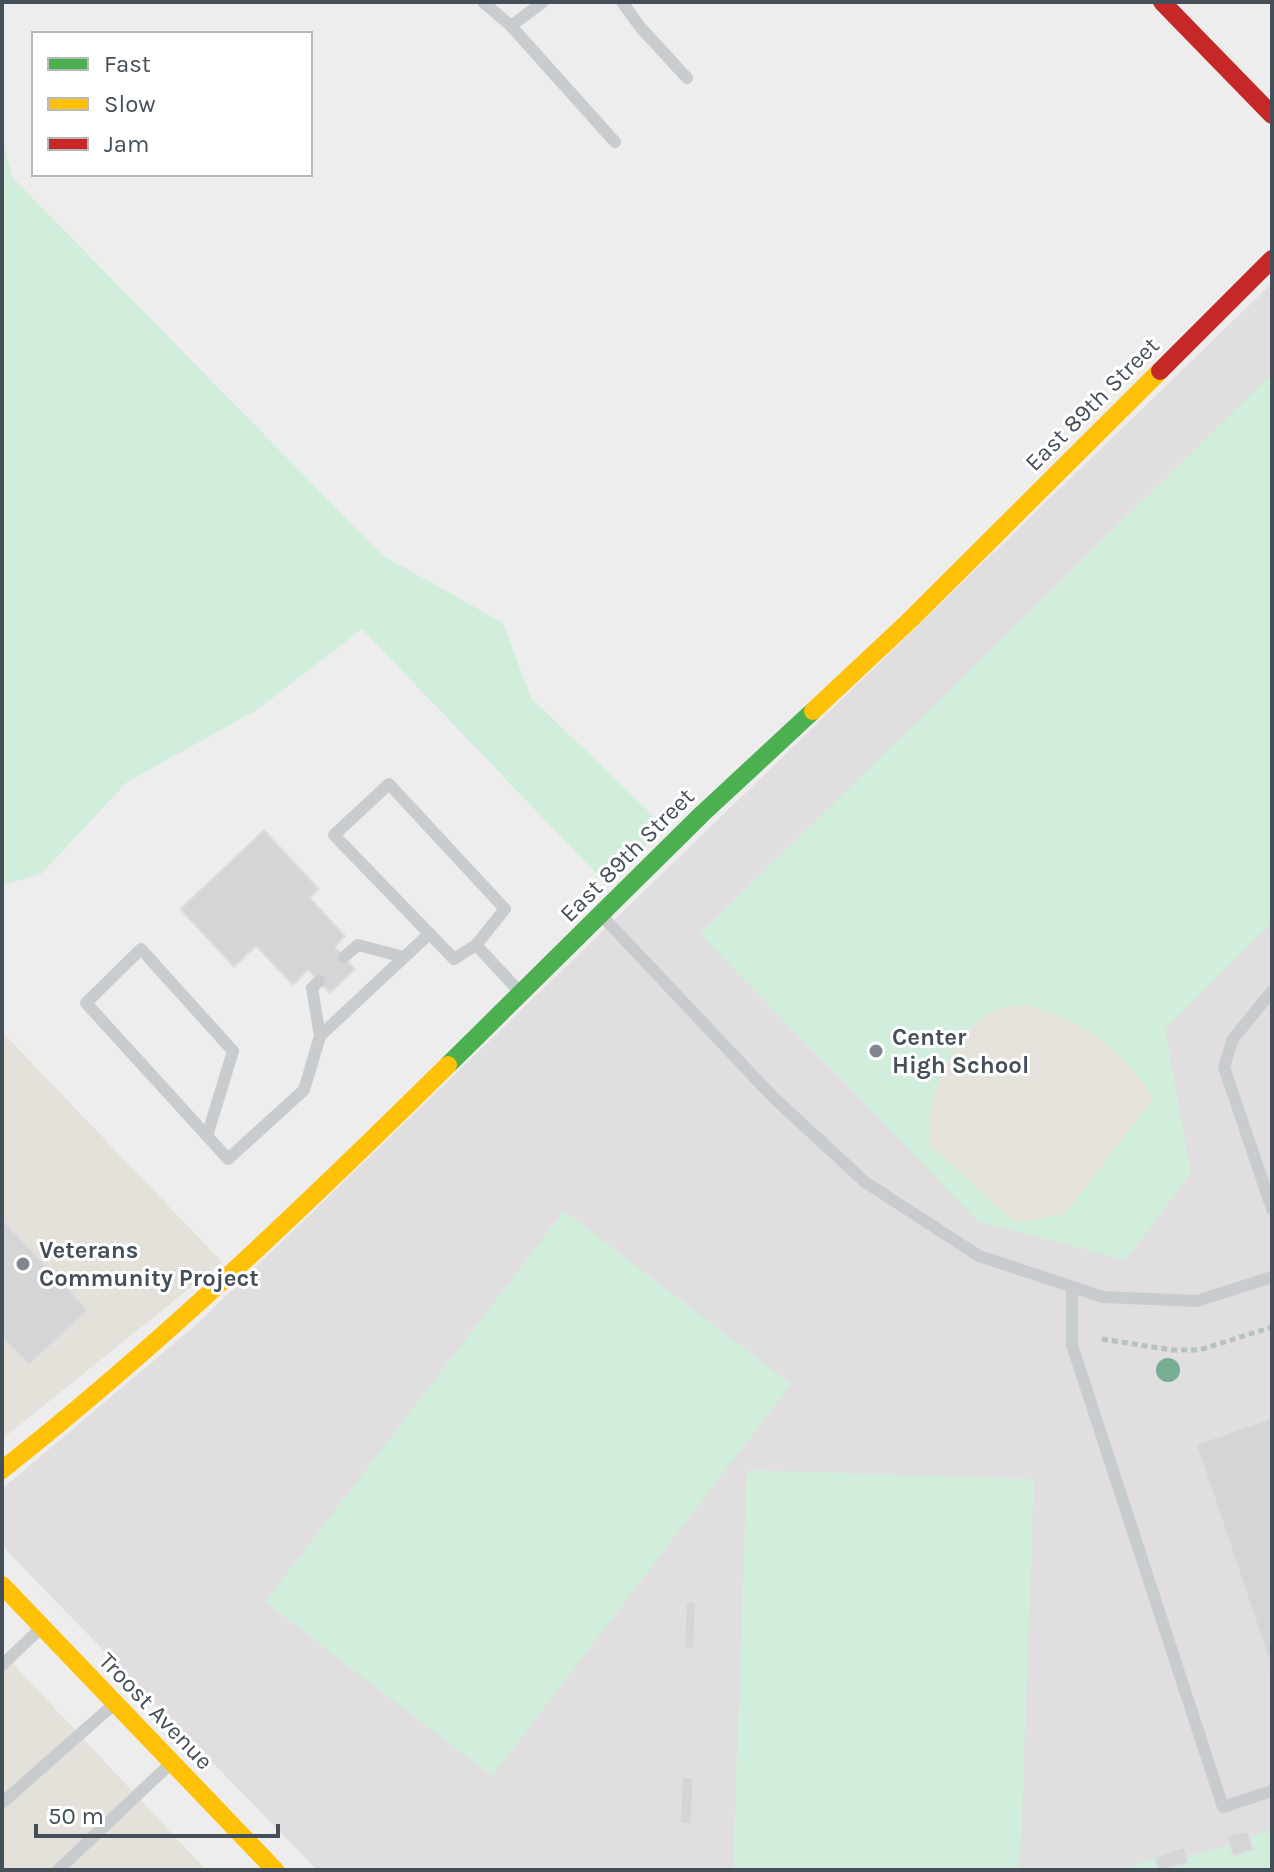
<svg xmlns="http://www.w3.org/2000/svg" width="1274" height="1872" viewBox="0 0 1274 1872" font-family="Karla,sans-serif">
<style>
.commercial{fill:#e3e1da}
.education{fill:#e0dedf}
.green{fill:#d1eedc}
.sand{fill:#e6e3dc}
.building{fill:#d5d5d7;stroke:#dfdfe0;stroke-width:2}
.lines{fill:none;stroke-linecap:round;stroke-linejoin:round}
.path{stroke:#b6c2be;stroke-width:5;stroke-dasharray:6 4;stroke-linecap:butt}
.lane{stroke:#c9ccce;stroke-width:12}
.fast{stroke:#4caf50;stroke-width:18}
.slow{stroke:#ffc107;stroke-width:18}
.jam{stroke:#c62828;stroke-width:18}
.tree{fill:#77ae93}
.poi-dot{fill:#80868d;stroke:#fff;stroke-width:3}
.labels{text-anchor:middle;stroke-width:6;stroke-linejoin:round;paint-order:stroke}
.street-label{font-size:24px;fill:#444f59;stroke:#fff}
.poi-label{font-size:24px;font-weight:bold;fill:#444f59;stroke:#fff;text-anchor:start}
</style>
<rect width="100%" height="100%" fill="#eeeded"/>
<!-- commercial -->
<g class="commercial">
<polygon points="2,1032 222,1262 2,1439"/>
<polygon points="2,1652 206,1870 2,1870"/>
</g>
<!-- education -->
<polygon class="education" points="1272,283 1272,1870 317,1870 2,1546 2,1489 198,1323"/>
<!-- green -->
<g class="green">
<polygon points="2,136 12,177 382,555 503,623 531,698 665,827 607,885 362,629 257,710 127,782 41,874 2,885"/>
<polygon points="1272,374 1272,922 1165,1029 1191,1173 1126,1260 979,1222 700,934"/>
<polygon points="564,1211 791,1384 492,1776 265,1602"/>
<polygon points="747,1470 1034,1479 1020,1870 733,1870"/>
<polygon points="1272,1830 1272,1870 1120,1870 1184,1847 1187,1857 1229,1845 1227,1836 1248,1831 1250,1837"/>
</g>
<!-- sand -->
<path class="sand" d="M1027,1005C1082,1019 1123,1051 1154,1098L1065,1214L1015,1223L929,1144C927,1094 949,1035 996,1010C1004,1006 1018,1006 1027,1005Z"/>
<!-- building -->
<g class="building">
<polygon points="264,830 319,889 310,898 345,936 335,947 355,969 330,993 308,970 293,985 256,946 234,967 180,909"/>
<polygon points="2,1219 88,1310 29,1365 2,1337"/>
<polygon points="1272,1418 1272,1670 1196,1444"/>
<polygon points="686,1602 696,1602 694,1649 684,1648"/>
<polygon points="682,1777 693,1777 692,1824 680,1823"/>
<polygon points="1248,1831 1253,1850 1233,1856 1227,1836"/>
<polygon points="1184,1847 1189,1863 1158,1870 1154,1857"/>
</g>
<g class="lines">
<!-- path -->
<polyline class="path" points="1102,1339 1172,1350 1199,1350 1272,1327"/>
<!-- lane -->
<g class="lane">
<polyline points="483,2 511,26 543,2"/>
<polyline points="622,2 641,28 687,78"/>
<polyline points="511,26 615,142"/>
<polyline points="603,917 773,1097 865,1182 979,1256 1103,1297 1197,1301 1272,1277"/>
<polyline points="476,945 454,959 334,835 389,784 505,909 476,945 519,991"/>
<polyline points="344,957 358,945 404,957"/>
<polyline points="319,981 312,988 320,1036"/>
<polyline points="1272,991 1233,1039 1224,1067 1272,1209"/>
<polyline points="207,1136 233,1051 141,949 86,1003 228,1159 304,1090 320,1036 429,934"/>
<polyline points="1072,1287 1072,1345 1223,1807 1272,1791"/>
<polyline points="2,1665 40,1629"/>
<polyline points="2,1803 113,1705"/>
<polyline points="58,1870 169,1765"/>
</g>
<!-- fast -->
<polyline class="fast" points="448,1065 702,814 813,711"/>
<!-- slow -->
<g class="slow">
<polyline points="813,711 909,621 1160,371"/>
<path d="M2,1470C160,1345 305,1206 448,1065"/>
<polyline points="2,1585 275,1870"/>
</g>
<!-- jam -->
<g class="jam">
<polyline points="1162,2 1272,115"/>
<polyline points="1160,371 1272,259"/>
</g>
</g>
<!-- trees -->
<circle class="tree" cx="1168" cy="1370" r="12"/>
<!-- markers -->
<g class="poi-dot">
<circle cx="876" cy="1051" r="8"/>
<circle cx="23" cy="1264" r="8"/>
</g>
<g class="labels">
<!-- street labels -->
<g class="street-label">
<text transform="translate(1092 404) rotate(-45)" y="8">East 89th Street</text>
<text transform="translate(627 855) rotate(-45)" y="8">East 89th Street</text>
<text transform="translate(156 1711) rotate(46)" y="8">Troost Avenue</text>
</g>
<!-- poi labels -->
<g class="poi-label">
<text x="892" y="1045">Center<tspan x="892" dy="28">High School</tspan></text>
<text x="39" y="1258">Veterans<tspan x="39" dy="28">Community Project</tspan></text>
</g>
</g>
<!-- border -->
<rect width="1274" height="1872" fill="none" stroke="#444f59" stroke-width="8"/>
<!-- legend -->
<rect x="32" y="32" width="280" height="144" fill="#ffffff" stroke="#b4b9bd" stroke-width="2"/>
<rect x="48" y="58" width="40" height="12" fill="#4caf50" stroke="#b4b9bd" stroke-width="2"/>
<text x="104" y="72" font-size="24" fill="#444f59">Fast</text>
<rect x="48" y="98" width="40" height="12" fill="#ffc107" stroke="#b4b9bd" stroke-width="2"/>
<text x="104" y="112" font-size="24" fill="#444f59">Slow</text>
<rect x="48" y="138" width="40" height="12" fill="#c62828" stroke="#b4b9bd" stroke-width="2"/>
<text x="104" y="152" font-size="24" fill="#444f59">Jam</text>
<!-- scale -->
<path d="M36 1824v12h242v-12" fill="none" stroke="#444f59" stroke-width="4"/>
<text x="48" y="1824" font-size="24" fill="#444f59" stroke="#ffffff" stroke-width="6" paint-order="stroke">50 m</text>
</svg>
